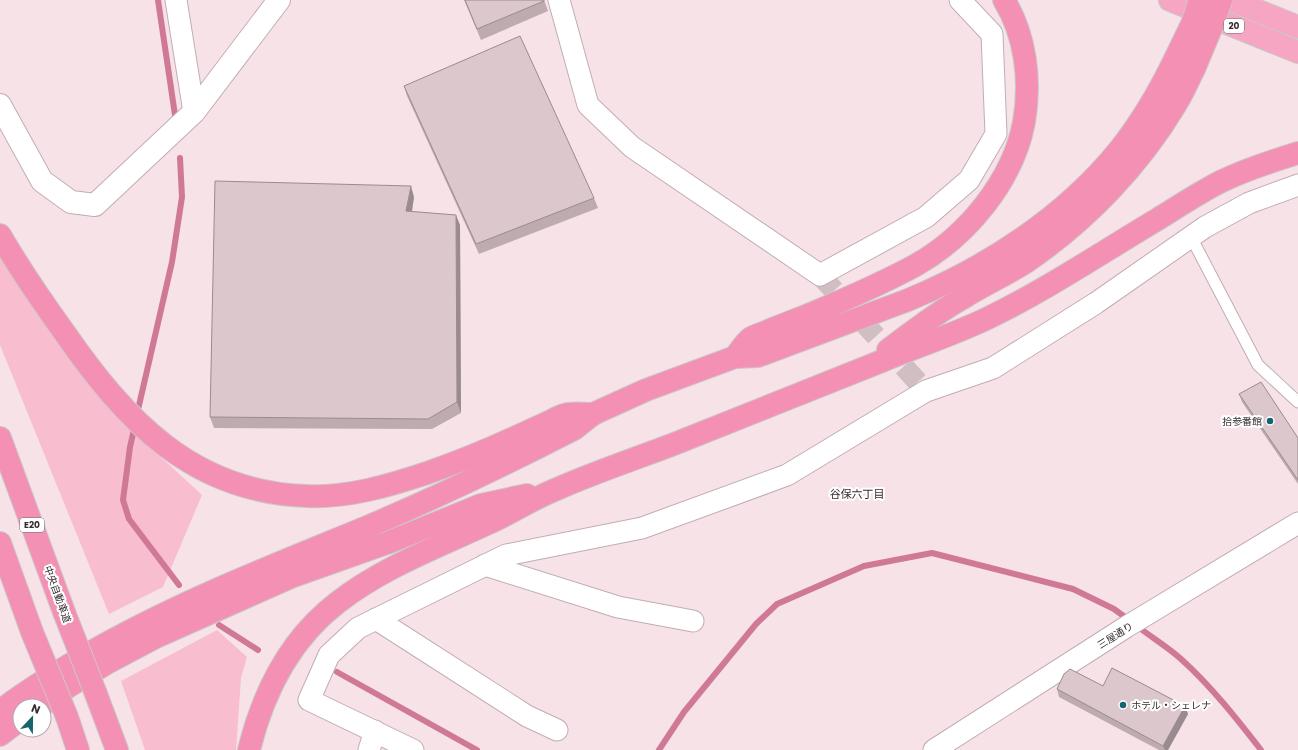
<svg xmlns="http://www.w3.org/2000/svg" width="1298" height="750" viewBox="0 0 1298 750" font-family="Poppins,'Noto Sans JP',sans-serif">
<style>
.green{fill:#f8bed0}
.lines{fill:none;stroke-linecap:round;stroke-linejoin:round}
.stream{stroke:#cf7996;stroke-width:6}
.minor-tunnel{stroke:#d0bec3;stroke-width:21;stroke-dasharray:21 10;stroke-linecap:butt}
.service-casing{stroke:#c1adb3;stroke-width:13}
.minor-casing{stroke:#c1adb3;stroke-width:23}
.tertiary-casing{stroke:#c1adb3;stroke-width:24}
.trunk-casing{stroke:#cac8c9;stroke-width:24}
.motorway-casing{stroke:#cac8c9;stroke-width:24}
.service{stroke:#fff;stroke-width:11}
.minor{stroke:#fff;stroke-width:21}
.tertiary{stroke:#fff;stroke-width:22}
.trunk{stroke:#f6a6c2;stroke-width:22}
.motorway{stroke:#f490b3;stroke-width:22}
.motorway-bridge-casing{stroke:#cac8c9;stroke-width:24;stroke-linecap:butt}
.motorway-bridge{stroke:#f490b3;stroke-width:22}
.wall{fill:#bdabb0}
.shaded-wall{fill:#9a8b90}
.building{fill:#dcc7cd;stroke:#9a8b90}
.poi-dot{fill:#17646e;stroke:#fff;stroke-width:1.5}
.labels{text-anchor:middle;stroke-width:4;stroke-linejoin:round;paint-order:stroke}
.shield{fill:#fff;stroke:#726c6d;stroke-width:1}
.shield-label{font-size:9px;font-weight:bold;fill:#352d2f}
.poi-label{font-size:10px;fill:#352d2f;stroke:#fff;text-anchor:end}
.street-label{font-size:10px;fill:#352d2f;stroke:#fff}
.neighbourhood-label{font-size:11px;fill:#38282d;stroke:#fff}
</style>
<rect width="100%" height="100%" fill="#f7e2e8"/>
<!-- green -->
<g class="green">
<polygon points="0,252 28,301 76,366 126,425 202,495 163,587 109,614 0,345"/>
<polygon points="217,630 247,657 241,678 236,750 145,750 121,681"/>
</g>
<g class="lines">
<!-- stream -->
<g class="stream">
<polyline points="158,0 175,115"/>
<polyline points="137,414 172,262 182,197 180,158"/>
<polyline points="135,425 130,447 123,500 129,519 179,585"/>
<polyline points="219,625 258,650"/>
<path d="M1137,626C1151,637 1168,647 1181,659C1211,686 1237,719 1261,750"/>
<polyline points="337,672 477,750"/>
<polyline points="659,750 684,712 756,624 777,604 864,566 932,553 1073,589 1114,609 1129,620"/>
</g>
<!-- minor-tunnel -->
<polyline class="minor-tunnel" points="820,275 926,391"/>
<defs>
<polyline id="service" points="1191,237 1258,365 1298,402"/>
<g id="minor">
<polyline points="176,0 194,112"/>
<polyline points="559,0 588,105 632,147 820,275 926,217 969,180 996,134 992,34 960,0"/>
<polyline points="485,565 618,607 693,621"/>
<polyline points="376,619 527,716 557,730"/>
<polyline points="369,750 375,731"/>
<polyline points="413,750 309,700 329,655 358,628 506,555 642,528 787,475 926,391 993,368 1096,303 1205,227 1249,203 1298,185"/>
<polyline points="934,750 1126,627 1298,523"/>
</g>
<polyline id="tertiary" points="0,105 42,181 71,202 95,205 194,112 279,0"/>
<g id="trunk">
<polyline points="1170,0 1298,52"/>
<polyline points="1231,0 1298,27"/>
</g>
<g id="motorway">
<path d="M0,235C19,268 41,300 64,332C125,420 192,492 306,496C347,498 388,486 427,473C458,462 488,450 518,436C529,431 540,426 551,421C555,419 559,416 564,415C572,412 584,414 593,414"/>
<path d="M888,350C912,332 936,313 963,298C983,285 1006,275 1026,262C1086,221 1139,166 1176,104C1183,93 1188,81 1194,69"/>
<path d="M735,357C740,351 745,342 751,338C756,335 764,333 770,330C787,323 804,317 820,310C853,296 885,282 916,265C967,236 1013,181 1024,122C1031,81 1026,36 1004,0"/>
<polyline points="0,438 64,612"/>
<polyline points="0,543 32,632"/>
<polyline points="96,694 117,750"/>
<polyline points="41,706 69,686 107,663 156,637 291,577 387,543 481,505 527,495"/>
<path d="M0,711C27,690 57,672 86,655C176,603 272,566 367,527C438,497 506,464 574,429L593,414L646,390L735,357L758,356L908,300C988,267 1065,217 1120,149C1142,121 1160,90 1175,59"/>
<polyline points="67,717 78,750"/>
<polyline points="0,735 20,720"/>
<path d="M249,750C263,693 289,640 337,603C383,567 438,547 491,522C513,512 534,498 557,489C595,472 635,459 674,444C743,417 812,389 882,361C916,347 952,335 986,319C1046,290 1101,253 1158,219C1179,206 1200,192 1222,181C1247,169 1272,161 1298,153"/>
</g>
</defs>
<!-- service casing -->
<use href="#service" class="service-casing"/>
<!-- minor casing -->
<use href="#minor" class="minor-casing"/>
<!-- tertiary casing -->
<use href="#tertiary" class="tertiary-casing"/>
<!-- trunk casing -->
<use href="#trunk" class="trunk-casing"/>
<!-- motorway casing -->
<use href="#motorway" class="motorway-casing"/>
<!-- service -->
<use href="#service" class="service"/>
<!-- minor -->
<use href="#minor" class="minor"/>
<!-- tertiary -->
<use href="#tertiary" class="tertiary"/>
<!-- trunk -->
<use href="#trunk" class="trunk"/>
<!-- motorway -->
<use href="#motorway" class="motorway"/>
<defs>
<g id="motorway-bridge">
<polyline points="1175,59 1192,24 1200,0"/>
<polyline points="1194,69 1212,26 1221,0"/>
<polyline points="64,612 96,694"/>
<polyline points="32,632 67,717"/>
</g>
</defs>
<!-- motorway-bridge casing -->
<use href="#motorway-bridge" class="motorway-bridge-casing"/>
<!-- motorway-bridge -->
<use href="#motorway-bridge" class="motorway-bridge"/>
</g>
<!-- wall -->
<g class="wall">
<polygon points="464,0 544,0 548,11 481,40"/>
<polygon points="404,86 594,198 598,208 479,254 407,96"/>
<polygon points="414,197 412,212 460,225 461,413 432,429 214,428 210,417"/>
<polygon points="1239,394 1298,438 1298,484 1242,402"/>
<polygon points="1103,686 1188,714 1168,750 1159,750 1059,697 1057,689"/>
</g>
<!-- shaded-wall -->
<g class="shaded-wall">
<polygon points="411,186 414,197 410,222 406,211"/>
<polygon points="456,215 460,225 461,413 457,402"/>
<polygon points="1185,706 1188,714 1168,750 1165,750 1163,746"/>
</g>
<!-- building -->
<g class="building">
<polygon points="465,0 544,0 544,1 477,29"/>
<polygon points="520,36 594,198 476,244 404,86"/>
<polygon points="215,181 411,186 406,211 456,215 457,402 428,419 210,417"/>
<polygon points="1261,382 1298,438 1298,480 1239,394"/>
<polygon points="1112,668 1185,706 1163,746 1057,689 1064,674 1070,669 1103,686"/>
</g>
<!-- markers -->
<g class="poi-dot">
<circle cx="1270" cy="421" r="4"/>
<circle cx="1123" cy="705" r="4"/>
</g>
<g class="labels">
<!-- shield labels -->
<g class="shield">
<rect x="1224" y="19" width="20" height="14" rx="3"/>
<rect x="20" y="518" width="24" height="14" rx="3"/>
</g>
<g class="shield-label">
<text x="1234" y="29">20</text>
<text x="32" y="528">E20</text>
</g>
<!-- poi labels -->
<g class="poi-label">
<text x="1262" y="425">拾参番館</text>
<text x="1131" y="709" text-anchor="start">ホテル・シェレナ</text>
</g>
<!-- street labels -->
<g class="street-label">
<text transform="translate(58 594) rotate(70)" y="4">中央自動車道</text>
<text transform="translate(1115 635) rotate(-32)" y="4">三屋通り</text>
</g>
<!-- neighbourhood labels -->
<g class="neighbourhood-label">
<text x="857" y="498">谷保六丁目</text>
</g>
</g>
<!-- north arrow -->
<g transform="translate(32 718) rotate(22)"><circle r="19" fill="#ffffff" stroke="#aeabac"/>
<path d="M0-3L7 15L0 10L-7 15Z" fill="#17646e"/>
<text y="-6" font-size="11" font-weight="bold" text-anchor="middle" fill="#352d2f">N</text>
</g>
</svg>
